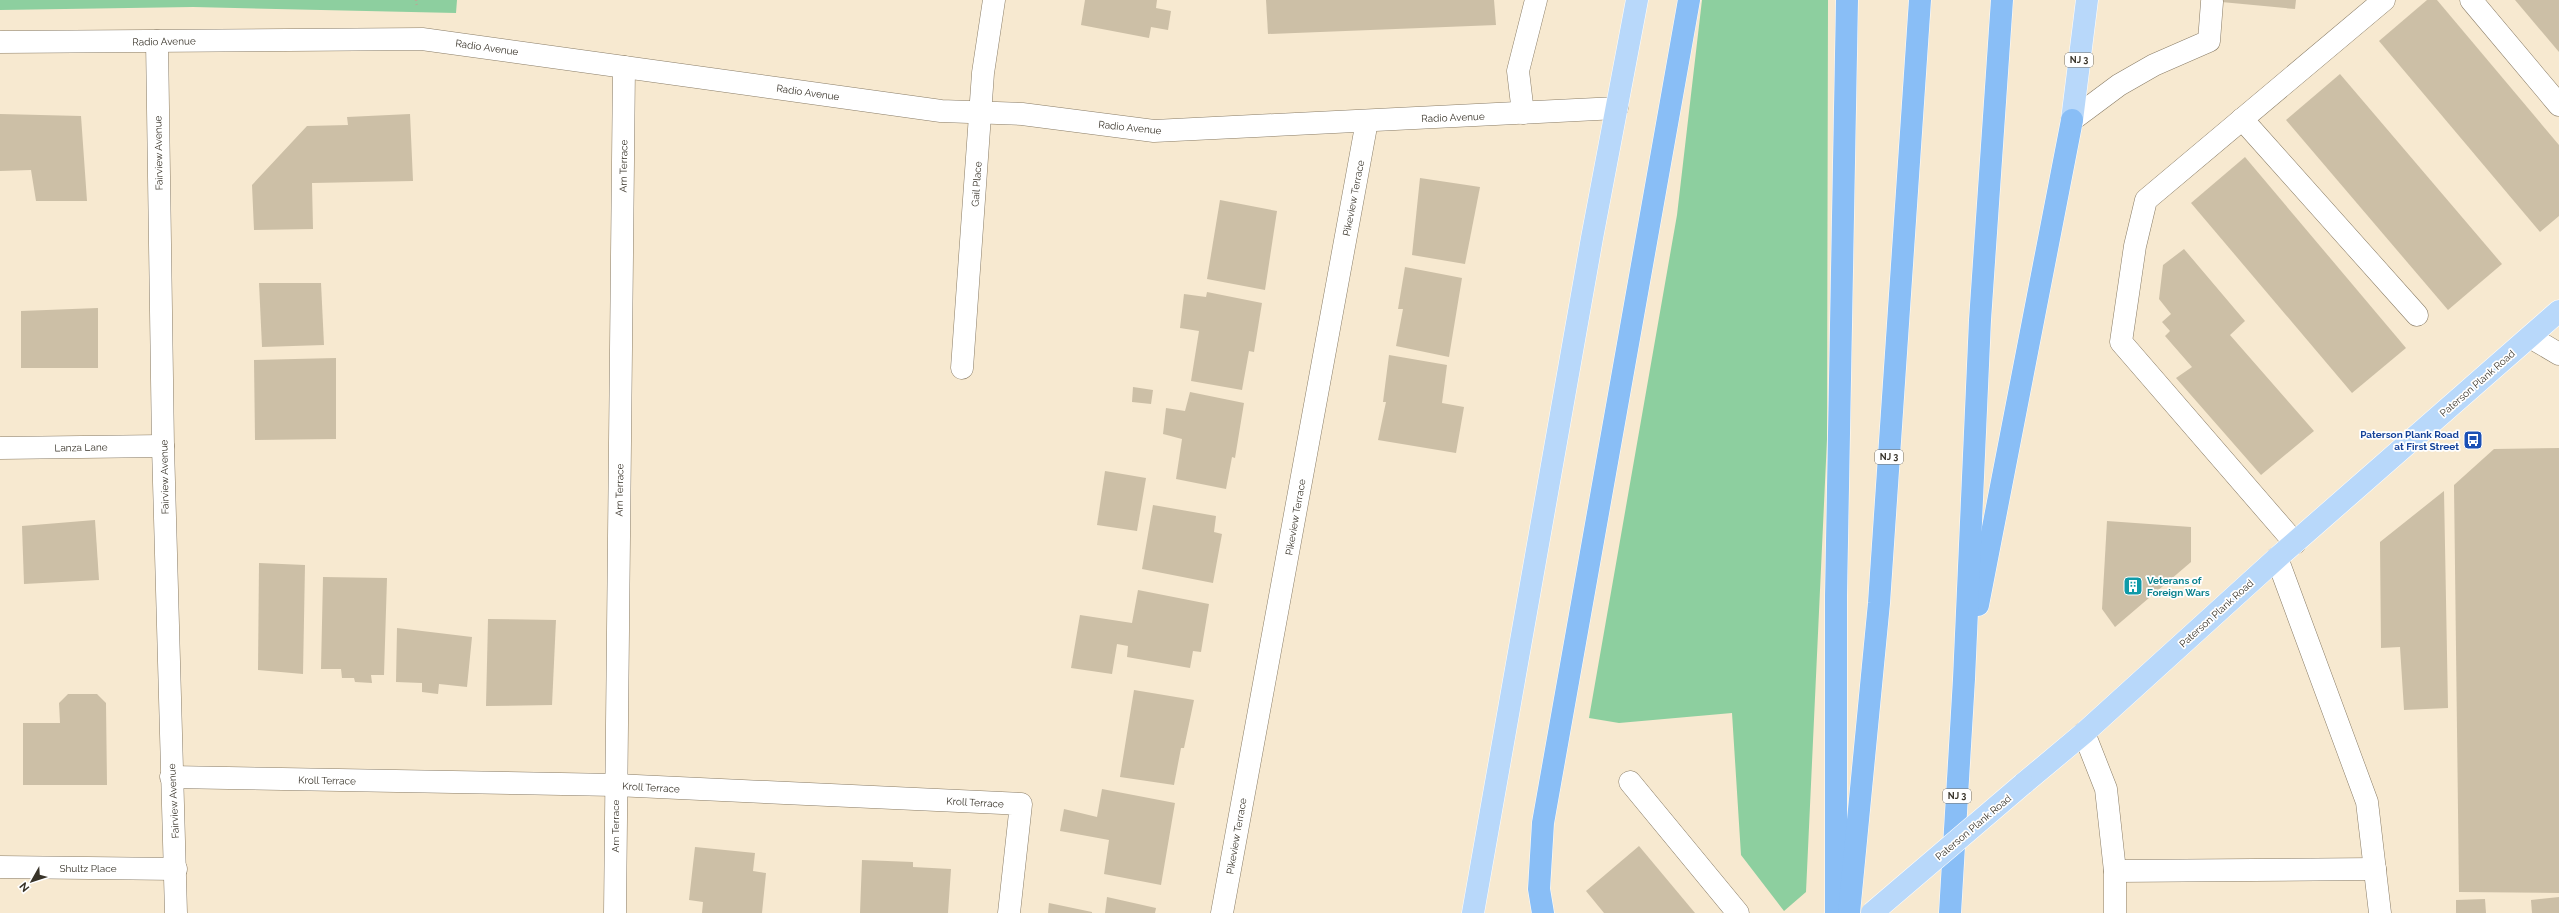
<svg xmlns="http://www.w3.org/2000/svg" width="2559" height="913" viewBox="0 0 2559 913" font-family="Raleway,sans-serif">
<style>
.green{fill:#8dcf9f}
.building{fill:#ccbfa6}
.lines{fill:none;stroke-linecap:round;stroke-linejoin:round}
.minor-casing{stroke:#897c66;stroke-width:23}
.major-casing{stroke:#fff;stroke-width:23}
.highway-casing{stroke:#fff;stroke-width:23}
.path{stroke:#b6ab97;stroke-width:2.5;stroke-dasharray:1 3;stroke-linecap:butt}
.minor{stroke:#fff;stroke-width:22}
.major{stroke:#b8d8fa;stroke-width:22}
.highway{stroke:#89bef6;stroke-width:22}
.major-bridge-casing{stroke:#fff;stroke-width:23;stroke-linecap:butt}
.major-bridge{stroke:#b8d8fa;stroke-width:22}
.labels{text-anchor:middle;stroke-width:3.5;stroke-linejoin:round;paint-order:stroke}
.shield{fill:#fff;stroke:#747069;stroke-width:1}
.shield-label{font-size:9px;font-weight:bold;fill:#383329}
.street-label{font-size:10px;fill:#383329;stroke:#fff}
.transit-label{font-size:10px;font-weight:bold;fill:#164399;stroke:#fff;text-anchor:end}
.culture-label{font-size:10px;font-weight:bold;fill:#0d838f;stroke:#fff;text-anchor:start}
</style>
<rect width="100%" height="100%" fill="#f7e9d0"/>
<!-- green -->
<g class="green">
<polygon points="0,0 457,0 456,13 193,7 0,10"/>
<polygon points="1702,0 1828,0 1827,439 1806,892 1784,911 1741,855 1732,713 1619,723 1589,718 1677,215"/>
</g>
<!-- building -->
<g class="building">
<polygon points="1085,0 1157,0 1156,8 1171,11 1168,30 1151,27 1149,38 1081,25"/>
<polygon points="1266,0 1494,0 1496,25 1268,34"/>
<polygon points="2200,0 2296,0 2295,9"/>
<polygon points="2427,0 2437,0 2559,145 2559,216 2540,232 2379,41"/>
<polygon points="2515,0 2559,0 2559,52"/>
<polygon points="2340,74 2502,264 2448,310 2286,120"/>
<polygon points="0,114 81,116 87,201 36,201 31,170 0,171"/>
<polygon points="410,114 413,181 312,183 313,229 254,230 252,185 307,126 348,125 347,117"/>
<polygon points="2245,157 2406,348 2352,393 2191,203"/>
<polygon points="1420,178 1480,187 1465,264 1412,255"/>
<polygon points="1220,200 1277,211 1265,290 1207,279"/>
<polygon points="2184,249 2245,321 2230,335 2314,431 2261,475 2176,378 2192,367 2165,336 2170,331 2162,322 2171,314 2159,299 2163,265"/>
<polygon points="1405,267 1462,278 1449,357 1396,346 1403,309 1398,309"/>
<polygon points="259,283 321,283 324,345 262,347"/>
<polygon points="1207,292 1262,303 1254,352 1249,351 1242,390 1191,381 1199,331 1180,328 1184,294 1206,297"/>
<polygon points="98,308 98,368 21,368 21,311"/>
<polygon points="1389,355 1447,365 1442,403 1464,407 1456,453 1378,440 1386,402 1383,402"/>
<polygon points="336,358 336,439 255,440 254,360"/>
<polygon points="1133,387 1153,390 1151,404 1132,402"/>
<polygon points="1190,392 1244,403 1235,458 1232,457 1226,489 1176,479 1182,439 1163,434 1166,408 1185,411"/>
<polygon points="2559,448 2559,893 2459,892 2454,485 2494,449"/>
<polygon points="1105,471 1146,478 1137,531 1097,525"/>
<polygon points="2444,491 2448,708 2404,710 2400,647 2381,648 2380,542"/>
<polygon points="1153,505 1216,516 1214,532 1222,534 1213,583 1142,569"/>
<polygon points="95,520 99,580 24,584 22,526"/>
<polygon points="2107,521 2191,527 2191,562 2115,627 2102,609"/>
<polygon points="259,563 305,565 303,674 258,670"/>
<polygon points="323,577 387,578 384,675 371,675 372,683 355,682 354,678 342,678 341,669 321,669"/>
<polygon points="1138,590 1209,604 1201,652 1193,651 1190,668 1127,657 1128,646 1117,644 1112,674 1071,668 1080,615 1132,623"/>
<polygon points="488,619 556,620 552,705 486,706"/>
<polygon points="397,628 472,637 467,687 439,684 438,694 422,692 422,683 396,682"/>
<polygon points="1134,690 1194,700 1184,748 1181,748 1174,785 1120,777"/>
<polygon points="68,694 97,694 106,703 107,785 23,785 23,723 60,723 59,703"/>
<polygon points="1102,789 1175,803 1161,885 1104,874 1109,840 1060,831 1064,809 1097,817"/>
<polygon points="1639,846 1695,913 1604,913 1586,891"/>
<polygon points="695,847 755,853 753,871 766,873 762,913 702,913 703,902 689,900"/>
<polygon points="862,860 913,862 913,867 951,869 948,913 860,913"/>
<polygon points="1107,897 1156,908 1155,913 1105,913"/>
<polygon points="2559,897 2559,913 2532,913 2531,900"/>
<polygon points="2485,899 2486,913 2456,913 2456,900"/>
<polygon points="1049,903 1092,912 1092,913 1048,913"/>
</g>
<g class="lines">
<defs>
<g id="minor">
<polyline points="2471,0 2559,105"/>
<polyline points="157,41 163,446 176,913"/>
<polyline points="0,42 422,39 941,111 1022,114 1154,131 1617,108"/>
<polyline points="1523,113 1518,71 1536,0"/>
<polyline points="2242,119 2417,315"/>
<polyline points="2072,120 2119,85 2154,65 2209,41 2212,2"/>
<polyline points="2530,337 2559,354"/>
<polyline points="962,368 983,73 994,0"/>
<polyline points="0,448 163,446"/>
<polyline points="2295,543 2121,342 2135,246 2146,200 2384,0"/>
<polyline points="2277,558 2367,802 2380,913"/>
<polyline points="2084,733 2106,789 2115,871 2115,913"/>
<polyline points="171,777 615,785 1021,804 1009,913"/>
<polyline points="1630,782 1738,913"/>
<polyline points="0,867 176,869"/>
<polyline points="2115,871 2375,869"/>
<polyline points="615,913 624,67"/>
<polyline points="1222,913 1367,121"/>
</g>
<g id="major">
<polyline points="2072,120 2087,0"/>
<polyline points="2023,784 2084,733 2277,558 2559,311"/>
<polyline points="1473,913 1592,238 1637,0"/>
</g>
<g id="highway">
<polyline points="1978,605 2072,120"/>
<polyline points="1543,913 1539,889 1543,823 1689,0"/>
<polyline points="1836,913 1836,596 1847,0"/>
<polyline points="1849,913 1879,603 1920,0"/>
<polyline points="1950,913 1964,679 1980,320 2002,0"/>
</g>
</defs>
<!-- minor casing -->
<use href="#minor" class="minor-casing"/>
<!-- major casing -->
<use href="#major" class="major-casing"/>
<!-- highway casing -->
<use href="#highway" class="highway-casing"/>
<!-- path -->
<polyline class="path" points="416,0 417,7"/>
<!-- minor -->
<use href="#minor" class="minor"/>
<!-- major -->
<use href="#major" class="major"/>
<!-- highway -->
<use href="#highway" class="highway"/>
<defs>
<polyline id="major-bridge" points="1872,913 2023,784"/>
</defs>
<!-- major-bridge casing -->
<use href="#major-bridge" class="major-bridge-casing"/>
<!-- major-bridge -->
<use href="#major-bridge" class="major-bridge"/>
</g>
<!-- icons -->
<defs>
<symbol id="bus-square" viewBox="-11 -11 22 22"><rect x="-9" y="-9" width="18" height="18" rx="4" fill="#1a4fb4" stroke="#fff"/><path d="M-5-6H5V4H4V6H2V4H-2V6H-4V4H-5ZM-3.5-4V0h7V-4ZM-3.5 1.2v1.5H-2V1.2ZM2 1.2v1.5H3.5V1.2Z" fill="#fff"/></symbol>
<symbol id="building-square" viewBox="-11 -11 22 22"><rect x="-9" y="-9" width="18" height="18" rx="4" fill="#0f9aa8" stroke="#fff"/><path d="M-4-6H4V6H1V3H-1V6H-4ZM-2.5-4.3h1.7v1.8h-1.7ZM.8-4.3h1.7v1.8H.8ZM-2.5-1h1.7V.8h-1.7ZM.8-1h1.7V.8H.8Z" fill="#fff"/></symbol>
</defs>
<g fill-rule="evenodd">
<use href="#bus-square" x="2462" y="429" width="22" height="22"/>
<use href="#building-square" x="2122" y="575" width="22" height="22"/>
</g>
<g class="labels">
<!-- shield labels -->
<g class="shield">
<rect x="2065" y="53" width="28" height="14" rx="3"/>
<rect x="1875" y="450" width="28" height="14" rx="3"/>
<rect x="1943" y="789" width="28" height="14" rx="3"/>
</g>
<g class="shield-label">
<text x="2079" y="63">NJ 3</text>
<text x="1889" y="460">NJ 3</text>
<text x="1957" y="799">NJ 3</text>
</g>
<!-- street labels -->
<g class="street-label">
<text transform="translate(164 41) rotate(-1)" y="4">Radio Avenue</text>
<text transform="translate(487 47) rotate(8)" y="4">Radio Avenue</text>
<text transform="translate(808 92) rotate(8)" y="4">Radio Avenue</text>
<text transform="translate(1453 117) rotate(-2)" y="4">Radio Avenue</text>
<text transform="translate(1130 127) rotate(6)" y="4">Radio Avenue</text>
<text transform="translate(158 153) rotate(-91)" y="4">Fairview Avenue</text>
<text transform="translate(623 166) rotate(-89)" y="4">Arn Terrace</text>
<text transform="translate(976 184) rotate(-86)" y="4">Gail Place</text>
<text transform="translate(1353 198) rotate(-79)" y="4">Pikeview Terrace</text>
<text transform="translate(2477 383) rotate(-41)" y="4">Paterson Plank Road</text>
<text transform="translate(81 447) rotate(-1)" y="4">Lanza Lane</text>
<text transform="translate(164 477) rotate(-91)" y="4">Fairview Avenue</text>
<text transform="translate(619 490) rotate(-89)" y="4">Arn Terrace</text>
<text transform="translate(1295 517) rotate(-80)" y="4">Pikeview Terrace</text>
<text transform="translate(2216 613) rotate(-42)" y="4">Paterson Plank Road</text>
<text transform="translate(327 780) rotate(1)" y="4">Kroll Terrace</text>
<text transform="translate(651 787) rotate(3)" y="4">Kroll Terrace</text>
<text transform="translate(173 801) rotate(-93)" y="4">Fairview Avenue</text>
<text transform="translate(975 802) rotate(3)" y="4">Kroll Terrace</text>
<text transform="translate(615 826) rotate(-90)" y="4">Arn Terrace</text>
<text transform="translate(1973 827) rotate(-40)" y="4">Paterson Plank Road</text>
<text transform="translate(1236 836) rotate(-80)" y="4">Pikeview Terrace</text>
<text x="88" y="872">Shultz Place</text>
</g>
<!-- transit labels -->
<g class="transit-label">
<text x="2459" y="438">Paterson Plank Road<tspan x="2459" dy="12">at First Street</tspan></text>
</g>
<!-- culture labels -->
<g class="culture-label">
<text x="2147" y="584">Veterans of<tspan x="2147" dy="12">Foreign Wars</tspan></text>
</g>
</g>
<!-- north arrow -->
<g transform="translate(32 881) rotate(231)" stroke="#ffffff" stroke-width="3" paint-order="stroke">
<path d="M0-3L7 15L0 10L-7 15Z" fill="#383329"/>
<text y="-6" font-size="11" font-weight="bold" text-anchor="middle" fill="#383329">N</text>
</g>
</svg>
